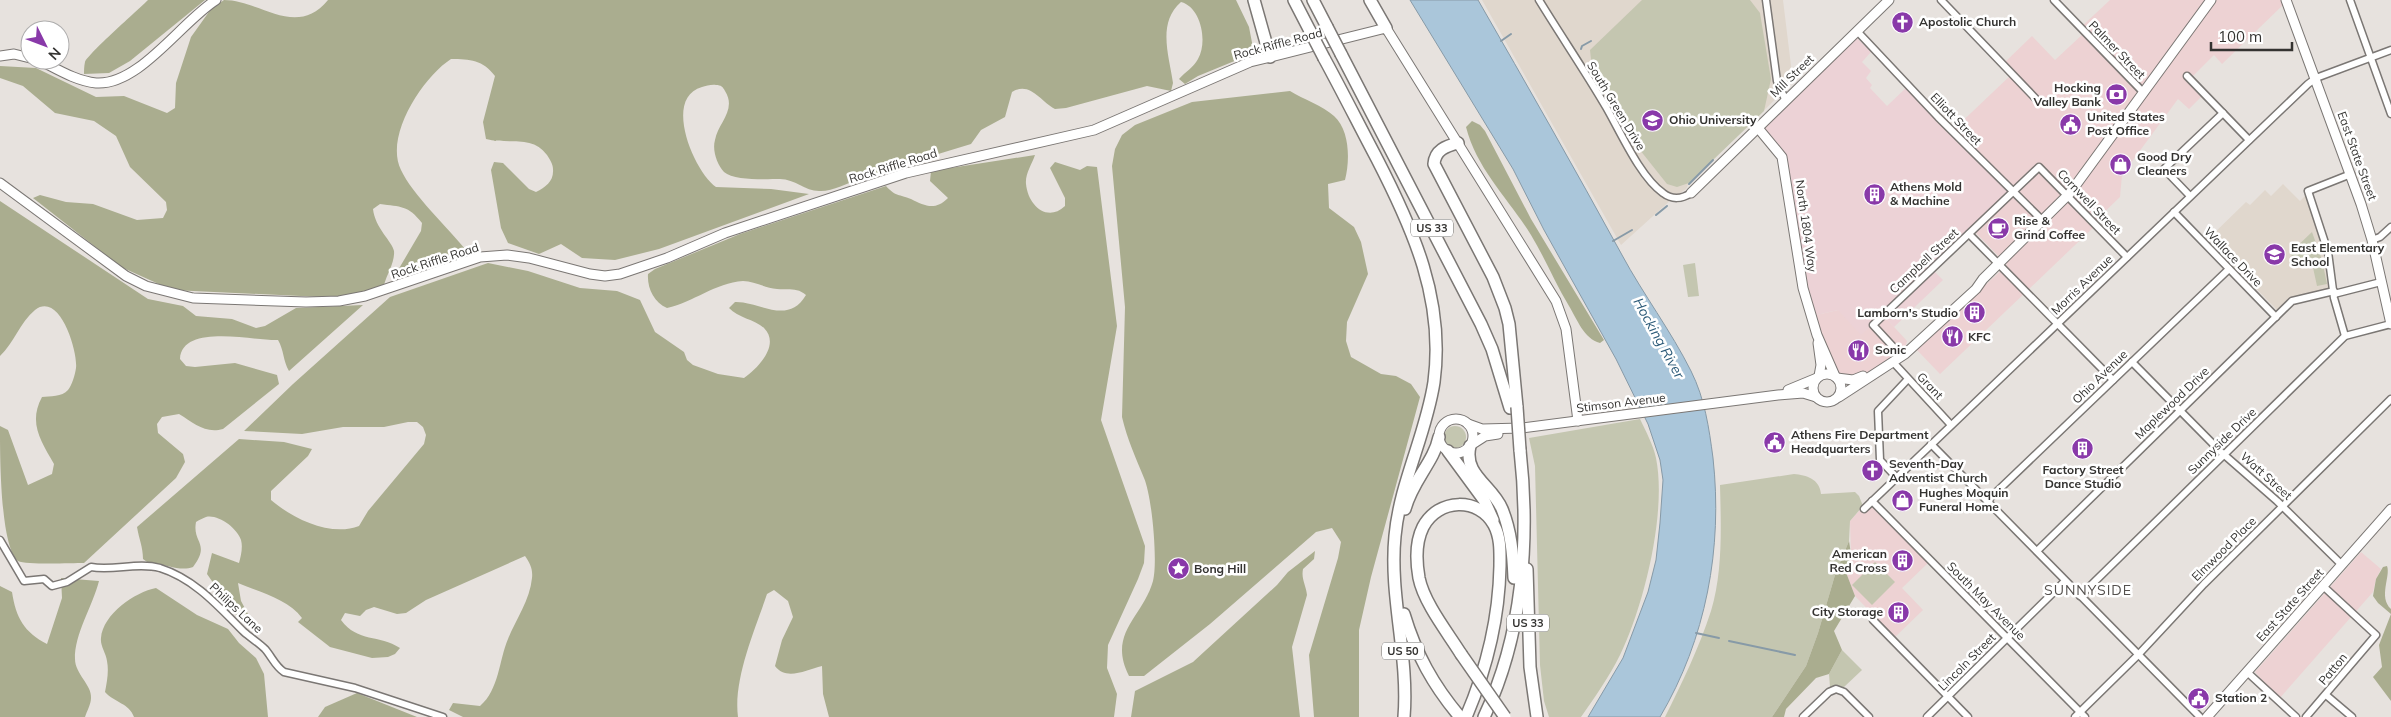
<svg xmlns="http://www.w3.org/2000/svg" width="2391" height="717" viewBox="0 0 2391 717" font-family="Mulish,sans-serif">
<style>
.commercial{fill:#edd2d3}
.industrial{fill:#ecd2d6}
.built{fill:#e0d7cd}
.green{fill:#c4c6b0}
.forest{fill:#aaad8f}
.water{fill:#aac6da;stroke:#879aa7}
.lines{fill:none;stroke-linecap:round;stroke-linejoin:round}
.stream{stroke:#879aa7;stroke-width:2}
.street-casing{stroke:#7b7774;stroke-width:9}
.secondary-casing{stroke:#7b7774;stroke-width:11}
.highway-casing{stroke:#7b7774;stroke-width:14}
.street{stroke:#fff;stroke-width:6}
.secondary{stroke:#fff;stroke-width:9}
.highway{stroke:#fff;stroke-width:11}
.highway-bridge-casing{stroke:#7b7774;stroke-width:14;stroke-linecap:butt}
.highway-bridge{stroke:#fff;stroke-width:11}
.labels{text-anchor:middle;stroke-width:5;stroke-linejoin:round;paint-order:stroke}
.shield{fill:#fff;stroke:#71706f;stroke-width:1}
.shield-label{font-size:11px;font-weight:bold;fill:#343331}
.poi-label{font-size:12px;font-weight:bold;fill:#343331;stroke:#fff;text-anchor:start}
.street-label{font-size:12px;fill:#343331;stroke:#fff}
.water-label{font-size:14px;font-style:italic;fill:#2b5a78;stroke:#fff}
.neighbourhood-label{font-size:14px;letter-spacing:1px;fill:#55514e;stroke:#fff}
</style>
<rect width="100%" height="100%" fill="#e7e2de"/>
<!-- commercial -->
<g class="commercial">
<polygon points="2110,0 2282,0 2284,4 2222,64 2214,55 2190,79 2204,94 2189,109 2178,99 2122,175 2120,197 2094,222 2096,225 1940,374 1916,349 2007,265 1975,232 1952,131 2012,74 2003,64 2032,36 2055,60 2084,33 2080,28"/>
<polygon points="1838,310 1883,315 1907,341 1905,348 1862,376 1837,378 1812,316"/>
<polygon points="1869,500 1929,562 1902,588 1923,610 1895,637 1855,596 1847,575 1851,554 1850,521"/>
<polygon points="2361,552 2381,569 2376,579 2373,592 2279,699 2255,672"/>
</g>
<!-- industrial -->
<polygon class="industrial" points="1851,36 1858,39 1871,52 1862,62 1871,71 1866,78 1872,85 1870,88 1887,106 1908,86 2013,192 1931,268 1943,280 1894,327 1883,315 1861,335 1838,310 1812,316 1785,169 1758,128"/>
<!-- built -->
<g class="built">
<polygon points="1482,0 1783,0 1793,82 1689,183 1686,189 1673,198 1621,245"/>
<polygon points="2283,184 2300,201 2305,196 2309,198 2324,243 2333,288 2293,297 2278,311 2208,239 2246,202 2250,205 2265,190 2271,196"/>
</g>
<!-- green -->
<g class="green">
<polygon points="1642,0 1750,0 1760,13 1771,79 1764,111 1689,183 1677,187 1667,184 1636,145 1592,69 1590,50"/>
<path d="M2312,232L2322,260L2327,284L2317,286L2312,263C2299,265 2296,264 2290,253Z"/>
<polygon points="1695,263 1699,296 1688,297 1683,265"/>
<path d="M1640,419C1646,432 1653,444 1656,458C1667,512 1644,606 1620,655C1609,677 1595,697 1581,717H1549L1544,701L1540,665L1535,466L1529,438Z"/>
<circle cx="1455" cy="437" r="11"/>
<path d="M1794,474C1806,475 1820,479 1821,494L1855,492L1859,496L1863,506L1850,521L1849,541L1835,575L1818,633L1806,666L1772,717H1665C1682,683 1699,648 1711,611C1723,571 1721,526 1720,485Z"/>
<polygon points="1875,562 1895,582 1872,605 1852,585"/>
<polygon points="1842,650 1862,670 1844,687 1830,687 1829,674"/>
</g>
<!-- forest -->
<g class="forest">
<path d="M148,0H205L130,61L109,73L84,74C84,71 84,66 85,62C88,54 138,10 148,0Z"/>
<path d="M224,0C260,0 296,39 328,0H1236L1249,27L1254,53L1198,76L1185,84L1179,79C1185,72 1194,67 1198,59C1208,42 1201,7 1181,2C1157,23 1169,55 1173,83L1171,91L1147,86L1066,108L1055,109C1040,101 1030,81 1012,92L1005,117L981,130L971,144C934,155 896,167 859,179C848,183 831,192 819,191C805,191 795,179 780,179C766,179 734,181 724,172C717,165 712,150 715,140C718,123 737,110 725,91C723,87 721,85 716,85C712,84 706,86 702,87C662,98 695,173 716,187L771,189L809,194L659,249L615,260L582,258L561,244L539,254L508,243L501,228L491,170L494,162L503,163L529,189L536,192C546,187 554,181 553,169C553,164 550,160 547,155C532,134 507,145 486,139L483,122L495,76C483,60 470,59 451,59C423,77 384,136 401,170C412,194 448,228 466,250L452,258L394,277L421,231L422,223C408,205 401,207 380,204L373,209C375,228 392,241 394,251C395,262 387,274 384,285L342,298L172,290L121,267L33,198L40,195L66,202L93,204L137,220L163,218L167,210L166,202L130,167L116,136L94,121L55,113L23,86L0,78V66L36,68L96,97L124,96L167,113L175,108L176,83L191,37L211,9Z"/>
<path d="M1290,91C1303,99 1323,106 1334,116C1350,130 1350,161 1345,180L1328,184L1329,208L1354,227L1361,242L1368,274L1347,322L1346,341L1351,357L1381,374L1396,376L1411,384L1420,397L1371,577L1359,630V717H1314L1309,655L1338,558L1341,542L1332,528L1316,532L1210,624L1144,676H1129C1107,633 1143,617 1153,581C1158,562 1152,496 1144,478C1136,458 1127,439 1122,417L1125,307L1112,166L1115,149L1122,135L1135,125L1192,102Z"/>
<path d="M1472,121L1480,125L1485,131L1531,219L1604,340L1600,343C1584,339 1577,319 1569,306C1555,283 1545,258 1531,235C1509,199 1477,170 1466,127Z"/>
<path d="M1035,155C1032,164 1025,174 1026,184C1028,205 1047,223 1065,206V198L1050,168L1055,162L1080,170L1087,166L1097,167L1117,326L1101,420L1145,546L1144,563L1138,579L1108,645L1107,668L1117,694L1114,717H829L823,694L822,666C806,670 786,681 775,666L782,640L793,617L788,601L774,590L767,594C755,630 733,679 738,717H463L449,710L453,703L480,706C499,690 499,660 508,639C516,619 530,600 532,578C533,569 530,563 525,556L426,600L406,613L397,614L374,607L366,610L360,616L345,613L341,620C358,643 379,634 400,648L395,654L388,657L372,658L330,647L298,622L302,618C288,599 259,592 238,583L241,601L249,616L241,618L235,614L207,574L212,553L239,563C241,556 243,547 241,540C237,528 218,514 206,517C203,518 199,520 196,522C192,543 211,543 193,567C179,572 166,563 150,564L143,559C143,547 139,539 137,527L239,439L284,442L312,449L308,456L271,491V500C293,519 331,537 359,526L368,511L424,444L426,435L423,427L417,422H408L384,427H343L302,434L244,431L293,384L390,297L488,263L528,271L580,288L617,291L640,300L655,332L684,352L687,360L693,365L718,374L744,378C757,369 781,345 764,328C754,319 738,318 729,308L735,302C759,301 788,326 806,295C797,287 788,290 777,289C765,288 754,281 743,281C715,283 694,302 667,308C654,302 647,288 648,274L655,269L740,234L886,186C896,197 899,194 911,199C925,206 935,211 948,198L930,181L931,171Z"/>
<path d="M0,201L148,299L183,306L196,316L232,319L256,328L265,326L296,308L363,305L289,371C283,361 284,350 278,340C254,341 182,323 180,359L186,366L195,367L235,363L277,375L279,384L223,429C205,434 194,423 179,414L162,417L157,424L158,433L183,454L185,462L176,478L84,563C71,563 26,565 18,561C0,547 0,454 0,426L8,430L28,485L52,474L54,464C41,441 28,423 42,397C50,396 62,397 68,390C72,385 75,375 76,368C78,352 60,291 35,310C20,322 14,343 0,356Z"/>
<polygon points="1849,541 1851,554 1847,575 1855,596 1834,631 1842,650 1829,674 1816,678 1786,709 1784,717 1772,717 1806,666 1818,633 1835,575"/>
<path d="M1315,551L1314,559L1303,569C1301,579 1306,585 1307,595L1292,647L1300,717H1131L1135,691L1193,662L1277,585L1288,572Z"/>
<path d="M2387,566C2391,576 2378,597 2391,609V701L2373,677L2382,667L2379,645L2391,614L2378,603L2373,596L2376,579L2383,567Z"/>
<path d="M61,578L99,581C93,605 74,635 75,659C75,674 92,685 91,698C91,704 87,711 85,717H0V586L12,592C16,618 24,632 47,644L62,598Z"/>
<path d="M156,588L197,615L228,629L239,643L256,658L264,674L268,717H134C129,703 115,703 105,692C107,682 109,671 107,661C106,653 100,646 101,638C103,614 135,592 156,588Z"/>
<polygon points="357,693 417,717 318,717 325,707"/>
</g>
<!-- water -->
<path class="water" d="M1410,0H1478C1527,85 1575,169 1622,255C1643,294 1671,331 1691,371C1705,399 1709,428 1713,458C1723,548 1706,639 1660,717H1588L1623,658L1648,592L1656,560L1660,523L1663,480L1660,460L1648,424L1616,359L1544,230L1513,169Z"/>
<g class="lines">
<!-- stream -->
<g class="stream">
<polyline points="1501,41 1511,34"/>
<polyline points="1581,49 1582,46 1591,41"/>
<polyline points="1689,184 1713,160"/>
<polyline points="1656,215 1667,206"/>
<polyline points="1613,241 1632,230"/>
<polyline points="1696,633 1719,638"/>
<polyline points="1729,641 1795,655"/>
</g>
<defs>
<g id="street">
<path d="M1539,0C1561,36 1585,71 1606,107C1620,131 1640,177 1663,193C1672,200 1682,199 1691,193"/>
<polyline points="1766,0 1777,81 1785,99"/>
<polyline points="1941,0 2038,101"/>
<polyline points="2054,0 2144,93"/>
<polyline points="2350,0 2391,114"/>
<polyline points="1857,31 1938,117 2043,221"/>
<polyline points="2187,76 2249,140"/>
<polyline points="2190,196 2164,169 2223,113"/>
<polyline points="2174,212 2276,317"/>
<polyline points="1969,234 2113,380"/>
<polyline points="2372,240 2380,237 2391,227"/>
<polyline points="2334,294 2381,282"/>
<polyline points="2345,336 2334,298 2328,252 2308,191 2351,174"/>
<polyline points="1898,352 1873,325 2039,167 2127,257"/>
<polyline points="1893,362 1951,425"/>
<polyline points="2132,362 2221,452 2277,501 2342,565"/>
<polyline points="1931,444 2200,717"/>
<polyline points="1896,477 1880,460 1878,411 1908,379"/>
<polyline points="1872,501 2085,717"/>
<polyline points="1987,501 2229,269"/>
<polyline points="1864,509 2308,84 2316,78 2391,50"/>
<path d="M0,540L24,581L44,579L52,586L67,582L91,567C113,571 138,562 160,568C195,579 219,607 244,632C251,638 259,643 265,649C272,657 275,666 284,672L355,688L443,717"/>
<polyline points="2037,551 2292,301 2334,291"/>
<polyline points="2080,596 2345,336 2391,324"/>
<polyline points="1873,620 1968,717"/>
<polyline points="2247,672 2296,717"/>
<polyline points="2326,695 2352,717"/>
<polyline points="1803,717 1829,692 1836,689 1844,692 1869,717"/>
<polyline points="1927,717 2065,581"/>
<polyline points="2075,717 2138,655 2204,584 2391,399"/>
<polyline points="2306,717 2376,635 2323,586"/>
</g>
<g id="secondary">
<polyline points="2286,0 2361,204 2372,240 2391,324"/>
<polyline points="0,56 14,54 30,58"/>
<path d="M39,60C57,69 76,81 96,83C139,86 181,22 216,0"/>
<polyline points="1758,128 1782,157 1803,288 1817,335 1835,376"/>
<polyline points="0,183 126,276 146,286 193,298 306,302 339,301 365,296 480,257 507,255 529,258 590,274 605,276 620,274 667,258 725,233 906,173 1094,130 1250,62 1386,28 1556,301 1566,329 1578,421"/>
<polyline points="1691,193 1889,0"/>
<polyline points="1818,343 1821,365 1819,376"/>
<circle cx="1827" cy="388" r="14"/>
<polyline points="1837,378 1853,380 1863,376"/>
<polyline points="1788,390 1817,378"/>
<polyline points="1839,397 1905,354 1976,289 1983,279 2070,193 2211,0"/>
<circle cx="1456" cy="436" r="17"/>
<polyline points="1468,424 1482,429 1522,428 1778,395 1803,393 1816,397"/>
<polyline points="1471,445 1485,436 1498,434"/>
<polyline points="2207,717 2391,509"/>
</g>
<g id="highway">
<polyline points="1254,0 1270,57"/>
<polyline points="1294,0 1310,31"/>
<polyline points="1313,0 1327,27"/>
<polyline points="1370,0 1386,28"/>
<polyline points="1341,54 1481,324 1492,349 1510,408"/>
<path d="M1324,58C1342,91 1359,125 1377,159C1413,229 1445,300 1434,382C1426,435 1400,482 1395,536C1389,596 1409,656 1404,717"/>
<path d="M1458,143C1446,146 1435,150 1434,164L1493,277L1505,308L1509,324L1517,407"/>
<path d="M1470,446C1463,475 1492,485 1502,509C1511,531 1513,554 1514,578"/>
<polyline points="1448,451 1484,500 1493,520"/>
<path d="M1405,509C1412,481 1434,462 1439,437"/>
<polyline points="1527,569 1530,667 1537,717"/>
<path d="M1404,614C1416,654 1433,685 1460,717"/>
<path d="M1461,654C1448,633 1424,603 1419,578C1416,561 1415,543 1423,527C1438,498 1479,497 1494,525C1501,538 1500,553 1500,566C1499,620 1487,668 1466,717"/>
<path d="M1484,717C1523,635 1530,539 1520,450"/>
</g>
</defs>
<!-- street casing -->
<use href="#street" class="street-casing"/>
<!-- secondary casing -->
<use href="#secondary" class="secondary-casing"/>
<!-- highway casing -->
<use href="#highway" class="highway-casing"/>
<!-- street -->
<use href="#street" class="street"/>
<!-- secondary -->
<use href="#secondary" class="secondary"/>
<!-- highway -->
<use href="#highway" class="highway"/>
<defs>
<g id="highway-bridge">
<polyline points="1327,27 1341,54"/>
<polyline points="1310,31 1324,58"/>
<polyline points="1517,407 1520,450"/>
<polyline points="1461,654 1505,717"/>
</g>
</defs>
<!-- highway-bridge casing -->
<use href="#highway-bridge" class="highway-bridge-casing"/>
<!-- highway-bridge -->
<use href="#highway-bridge" class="highway-bridge"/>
</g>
<!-- icons -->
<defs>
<symbol id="church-disc" viewBox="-11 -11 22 22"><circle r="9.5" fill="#8939a9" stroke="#fff"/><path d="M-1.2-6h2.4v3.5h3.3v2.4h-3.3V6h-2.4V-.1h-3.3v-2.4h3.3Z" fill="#fff"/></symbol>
<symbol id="bank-disc" viewBox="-11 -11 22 22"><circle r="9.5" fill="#8939a9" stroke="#fff"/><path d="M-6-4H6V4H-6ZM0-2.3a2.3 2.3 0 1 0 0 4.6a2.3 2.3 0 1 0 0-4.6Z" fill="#fff"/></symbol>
<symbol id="university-disc" viewBox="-11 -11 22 22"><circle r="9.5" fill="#8939a9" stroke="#fff"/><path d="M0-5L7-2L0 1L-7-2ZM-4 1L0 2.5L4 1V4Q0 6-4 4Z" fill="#fff"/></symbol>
<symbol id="civic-disc" viewBox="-11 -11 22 22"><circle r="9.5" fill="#8939a9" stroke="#fff"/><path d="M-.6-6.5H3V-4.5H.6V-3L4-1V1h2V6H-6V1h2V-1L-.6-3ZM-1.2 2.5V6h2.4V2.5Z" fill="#fff"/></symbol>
<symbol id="shop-disc" viewBox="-11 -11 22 22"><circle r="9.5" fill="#8939a9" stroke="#fff"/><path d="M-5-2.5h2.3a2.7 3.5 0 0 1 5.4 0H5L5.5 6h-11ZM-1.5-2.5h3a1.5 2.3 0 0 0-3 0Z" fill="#fff"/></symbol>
<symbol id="building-disc" viewBox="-11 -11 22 22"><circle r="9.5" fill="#8939a9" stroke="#fff"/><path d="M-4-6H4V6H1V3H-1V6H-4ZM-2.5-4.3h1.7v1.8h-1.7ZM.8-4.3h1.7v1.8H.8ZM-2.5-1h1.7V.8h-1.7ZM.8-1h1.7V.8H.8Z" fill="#fff"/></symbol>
<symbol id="cafe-disc" viewBox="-11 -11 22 22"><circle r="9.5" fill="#8939a9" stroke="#fff"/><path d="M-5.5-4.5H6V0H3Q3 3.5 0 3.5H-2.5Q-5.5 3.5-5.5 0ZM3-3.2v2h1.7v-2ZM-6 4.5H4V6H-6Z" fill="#fff"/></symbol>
<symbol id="school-disc" viewBox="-11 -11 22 22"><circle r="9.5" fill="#8939a9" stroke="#fff"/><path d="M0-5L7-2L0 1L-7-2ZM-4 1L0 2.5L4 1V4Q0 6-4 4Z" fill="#fff"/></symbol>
<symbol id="restaurant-disc" viewBox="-11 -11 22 22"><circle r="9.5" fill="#8939a9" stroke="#fff"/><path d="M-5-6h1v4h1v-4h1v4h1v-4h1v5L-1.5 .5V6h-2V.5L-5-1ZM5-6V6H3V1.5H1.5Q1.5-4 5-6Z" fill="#fff"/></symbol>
<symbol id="sight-disc" viewBox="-11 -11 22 22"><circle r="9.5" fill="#8939a9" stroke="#fff"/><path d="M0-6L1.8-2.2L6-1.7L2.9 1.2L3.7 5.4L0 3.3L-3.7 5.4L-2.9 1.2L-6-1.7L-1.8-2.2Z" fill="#fff"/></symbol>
</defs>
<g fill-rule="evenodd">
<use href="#church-disc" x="1890" y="10" width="25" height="25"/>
<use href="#bank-disc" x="2104" y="82" width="25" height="25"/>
<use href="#university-disc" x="1640" y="108" width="25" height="25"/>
<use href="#civic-disc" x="2058" y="112" width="25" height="25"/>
<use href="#shop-disc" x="2108" y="152" width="25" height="25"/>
<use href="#building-disc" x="1862" y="182" width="25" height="25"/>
<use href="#cafe-disc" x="1986" y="216" width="25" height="25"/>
<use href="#school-disc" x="2262" y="242" width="25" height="25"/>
<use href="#building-disc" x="1962" y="300" width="25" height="25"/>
<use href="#restaurant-disc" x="1940" y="324" width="25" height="25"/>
<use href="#restaurant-disc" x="1846" y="338" width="25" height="25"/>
<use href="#civic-disc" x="1762" y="430" width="25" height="25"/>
<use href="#building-disc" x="2070" y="436" width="25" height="25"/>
<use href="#church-disc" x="1860" y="458" width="25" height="25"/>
<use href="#shop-disc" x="1890" y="488" width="25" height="25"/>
<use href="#building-disc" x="1890" y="548" width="25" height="25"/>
<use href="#sight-disc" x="1166" y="556" width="25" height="25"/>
<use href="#building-disc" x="1886" y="600" width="25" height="25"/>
<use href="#civic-disc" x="2186" y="686" width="25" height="25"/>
</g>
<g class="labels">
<!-- shield labels -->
<g class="shield">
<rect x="1411" y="219.5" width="42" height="17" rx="4"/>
<rect x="1507" y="614.5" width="42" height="17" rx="4"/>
<rect x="1382" y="642.5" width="42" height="17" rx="4"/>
</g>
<g class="shield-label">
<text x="1432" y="232">US 33</text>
<text x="1528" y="627">US 33</text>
<text x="1403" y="655">US 50</text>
</g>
<!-- poi labels -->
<g class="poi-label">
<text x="1919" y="26">Apostolic Church</text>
<text x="2101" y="92" text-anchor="end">Hocking<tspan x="2101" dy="14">Valley Bank</tspan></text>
<text x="2087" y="121">United States<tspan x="2087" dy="14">Post Office</tspan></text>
<text x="1669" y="124">Ohio University</text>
<text x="2137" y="161">Good Dry<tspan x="2137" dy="14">Cleaners</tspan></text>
<text x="1890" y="191">Athens Mold<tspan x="1890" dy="14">&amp; Machine</tspan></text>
<text x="2014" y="225">Rise &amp;<tspan x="2014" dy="14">Grind Coffee</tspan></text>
<text x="2291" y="252">East Elementary<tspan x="2291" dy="14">School</tspan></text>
<text x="1958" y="317" text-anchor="end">Lamborn's Studio</text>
<text x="1968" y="341">KFC</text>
<text x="1875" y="354">Sonic</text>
<text x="1791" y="439">Athens Fire Department<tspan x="1791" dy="14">Headquarters</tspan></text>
<text x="1889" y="468">Seventh-Day<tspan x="1889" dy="14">Adventist Church</tspan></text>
<text x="2083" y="474" text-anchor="middle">Factory Street<tspan x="2083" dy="14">Dance Studio</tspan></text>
<text x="1919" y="497">Hughes Moquin<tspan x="1919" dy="14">Funeral Home</tspan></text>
<text x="1887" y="558" text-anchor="end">American<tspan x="1887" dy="14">Red Cross</tspan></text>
<text x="1194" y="573">Bong Hill</text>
<text x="1883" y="616" text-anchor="end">City Storage</text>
<text x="2215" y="702">Station 2</text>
</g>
<!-- street labels -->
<g class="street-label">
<text transform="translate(1278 44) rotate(-15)" y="4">Rock Riffle Road</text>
<text transform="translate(2117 50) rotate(46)" y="4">Palmer Street</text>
<text transform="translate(1792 76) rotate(-44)" y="4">Mill Street</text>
<text transform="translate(1616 106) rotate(59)" y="4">South Green Drive</text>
<text transform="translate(1956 119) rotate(46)" y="4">Elliott Street</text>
<text transform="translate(2357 156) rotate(70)" y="4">East State Street</text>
<text transform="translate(893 166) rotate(-17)" y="4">Rock Riffle Road</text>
<text transform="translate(2089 202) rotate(46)" y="4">Cornwell Street</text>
<text transform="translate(1806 226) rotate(82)" y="4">North 1804 Way</text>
<text transform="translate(2233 257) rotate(46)" y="4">Wallace Drive</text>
<text transform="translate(435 261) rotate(-18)" y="4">Rock Riffle Road</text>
<text transform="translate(1924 261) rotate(-43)" y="4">Campbell Street</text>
<text transform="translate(2082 285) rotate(-44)" y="4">Morris Avenue</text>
<text transform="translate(2100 377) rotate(-44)" y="4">Ohio Avenue</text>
<text transform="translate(1930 386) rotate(47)" y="4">Grant</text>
<text transform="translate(1621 403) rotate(-7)" y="4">Stimson Avenue</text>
<text transform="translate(2172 403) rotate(-44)" y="4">Maplewood Drive</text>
<text transform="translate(2222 441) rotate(-44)" y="4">Sunnyside Drive</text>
<text transform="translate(2266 476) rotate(42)" y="4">Watt Street</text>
<text transform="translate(2224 549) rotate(-45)" y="4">Elmwood Place</text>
<text transform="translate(1986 601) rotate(45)" y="4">South May Avenue</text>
<text transform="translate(2290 605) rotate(-48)" y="4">East State Street</text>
<text transform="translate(236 608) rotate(43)" y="4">Philips Lane</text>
<text transform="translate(1967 662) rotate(-45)" y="4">Lincoln Street</text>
<text transform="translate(2333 669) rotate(-50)" y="4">Patton</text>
</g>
<!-- water labels -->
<g class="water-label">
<text transform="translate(1659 338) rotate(61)" y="5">Hocking River</text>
</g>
<!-- neighbourhood labels -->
<g class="neighbourhood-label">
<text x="2088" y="595">SUNNYSIDE</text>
</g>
</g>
<!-- north arrow -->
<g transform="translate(45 45) rotate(132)"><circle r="24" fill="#ffffff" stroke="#aeadad"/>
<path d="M0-4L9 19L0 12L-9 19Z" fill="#8939a9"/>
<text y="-8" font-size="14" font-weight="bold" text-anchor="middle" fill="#343331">N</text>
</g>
<!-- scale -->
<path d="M2211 42v8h81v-8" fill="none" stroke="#343331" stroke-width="2.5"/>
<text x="2218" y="42" font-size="15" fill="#343331" stroke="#ffffff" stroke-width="4" paint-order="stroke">100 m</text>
</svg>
